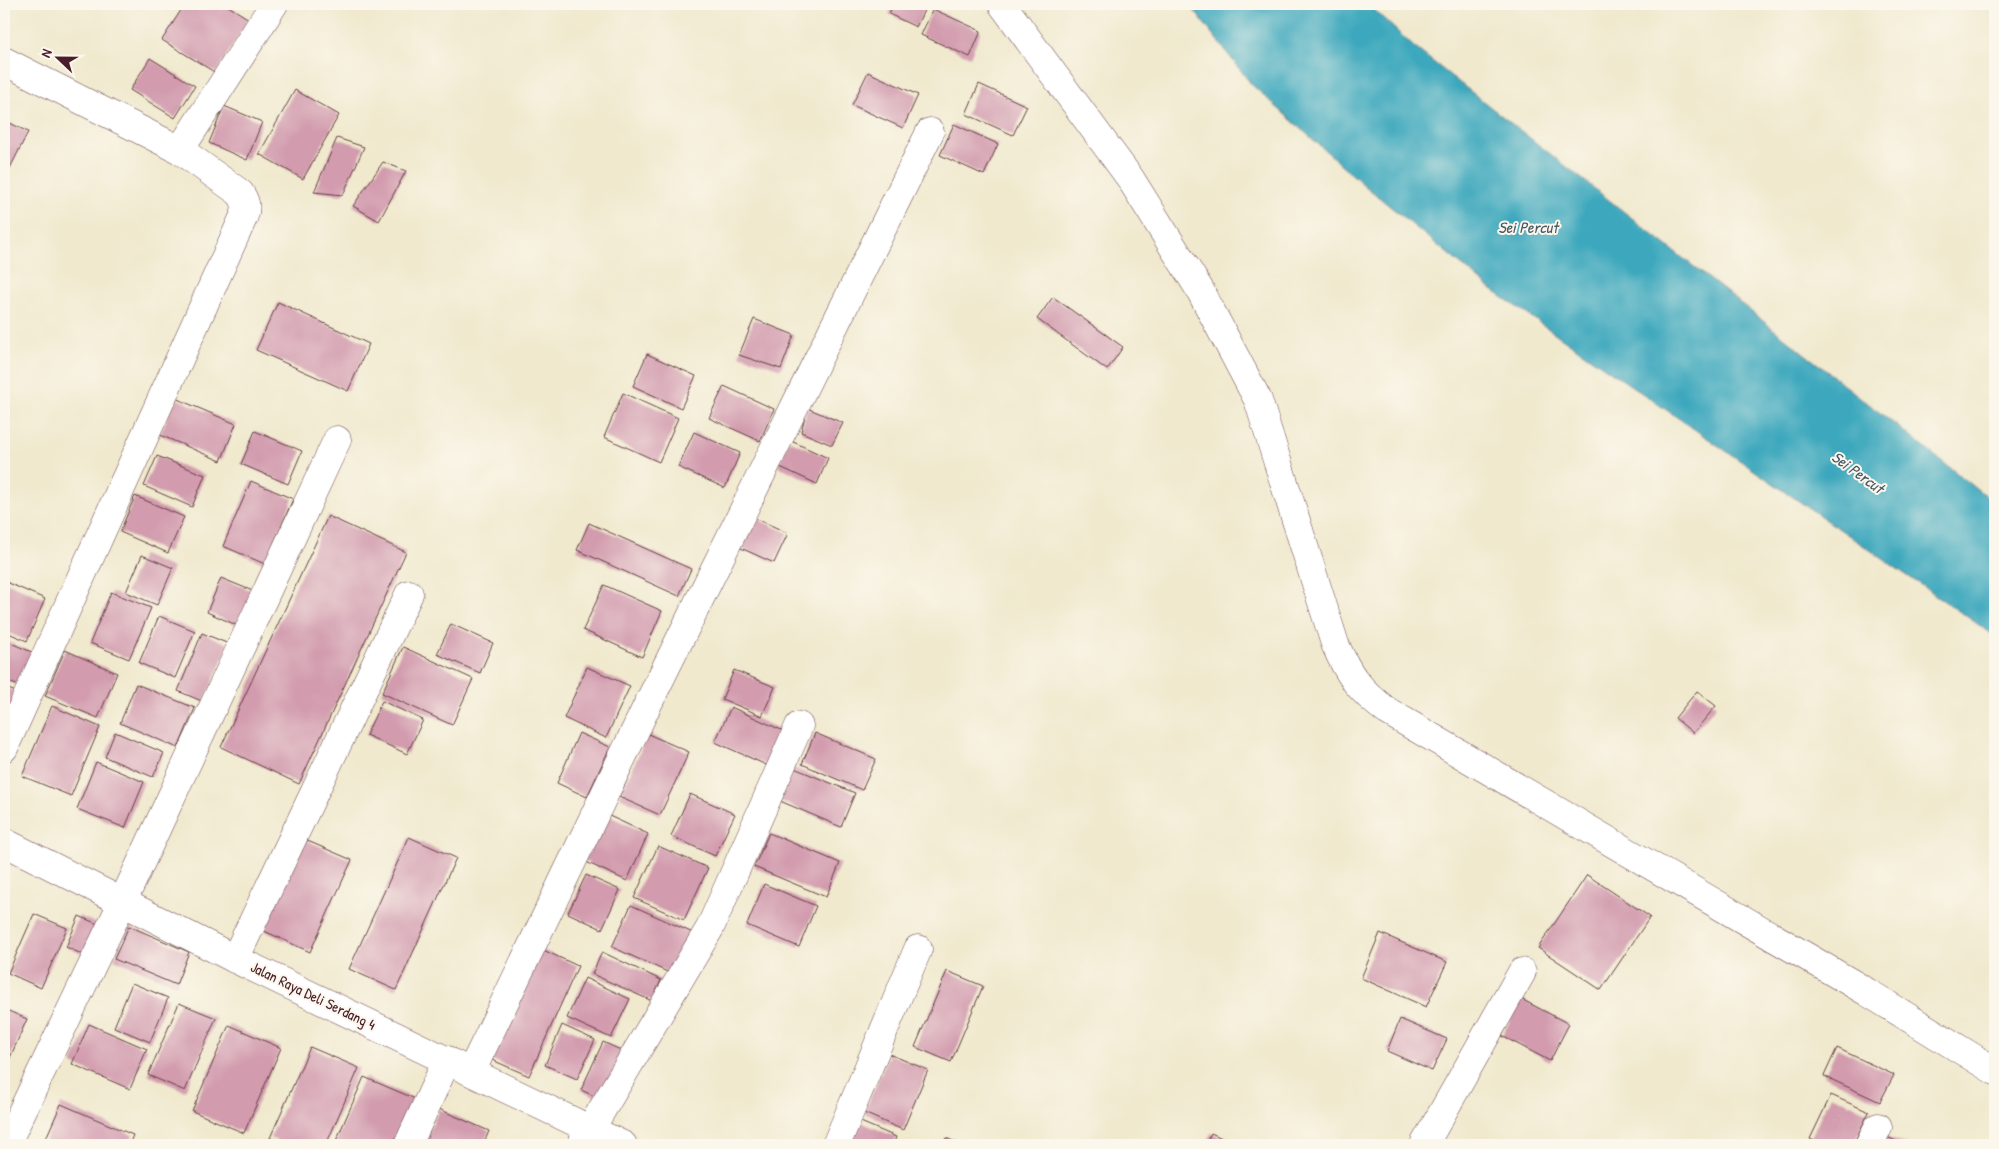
<svg xmlns="http://www.w3.org/2000/svg" width="1999" height="1149" viewBox="0 0 1999 1149" font-family="'Patrick Hand',sans-serif">
<style>
.water{fill:#3da8bd;stroke:#446474}
.building{fill:#d29bae}
.lines{fill:none;stroke-linecap:round;stroke-linejoin:round}
.minor-casing{stroke:#633d43;stroke-width:29}
.minor{stroke:#fff;stroke-width:28}
.labels{text-anchor:middle;stroke-width:4;stroke-linejoin:round;paint-order:stroke}
.street-label{font-size:15px;fill:#4a1f2b;stroke:#fbf7ec}
.water-label{font-size:16px;font-style:italic;fill:#455665;stroke:#fbf7ec}
</style>
<rect width="100%" height="100%" fill="#fbf7ec"/>
<filter id="ink" filterUnits="userSpaceOnUse"><feTurbulence type="fractalNoise" baseFrequency=".02" numOctaves="2"/><feDisplacementMap in="SourceGraphic" scale="10" xChannelSelector="R" yChannelSelector="G"/><feConvolveMatrix kernelMatrix="1 2 1 2 8 2 1 2 1" color-interpolation-filters="sRGB"/></filter>
<filter id="wash" filterUnits="userSpaceOnUse"><feTurbulence type="fractalNoise" baseFrequency=".0096" numOctaves="4" result="noise"/><feDisplacementMap in="SourceGraphic" scale="20" xChannelSelector="R" yChannelSelector="G"/><feGaussianBlur stdDeviation="1.12" result="paint"/><feColorMatrix in="noise" values="0 0 0 0 0 0 0 0 0 0 0 0 0 0 0 0 0 1.4 0 .05"/><feComposite in="paint" operator="in"/></filter>
<g filter="url(#wash)">
<rect width="100%" height="100%" fill="#f0e9ce"/>
<!-- water -->
<polygon class="water" points="1189,4 1368,4 1414,47 1995,503 1995,636 1492,290 1364,185 1252,85"/>
<g id="blocks">
<!-- building -->
<g class="building">
<polygon points="185,4 225,4 249,19 216,73 162,40"/>
<polygon points="893,4 927,4 916,27 889,14"/>
<polygon points="933,9 981,31 970,57 921,35"/>
<polygon points="150,58 195,86 175,118 130,90"/>
<polygon points="868,72 918,95 903,128 852,105"/>
<polygon points="979,84 1027,106 1013,135 966,114"/>
<polygon points="295,90 339,115 303,179 259,154"/>
<polygon points="224,106 262,122 247,160 209,143"/>
<polygon points="4,120 28,132 4,180"/>
<polygon points="954,124 998,144 984,175 940,155"/>
<polygon points="337,138 364,147 343,195 314,192"/>
<polygon points="383,162 406,171 379,221 353,206"/>
<polygon points="1053,297 1123,347 1107,370 1037,319"/>
<polygon points="278,302 369,344 348,391 256,350"/>
<polygon points="754,319 794,335 781,369 739,355"/>
<polygon points="647,354 696,376 681,408 633,386"/>
<polygon points="724,386 774,409 760,441 709,418"/>
<polygon points="623,393 678,418 659,462 604,437"/>
<polygon points="175,398 236,424 221,461 160,435"/>
<polygon points="807,408 843,423 832,445 801,432"/>
<polygon points="255,431 302,451 288,484 241,464"/>
<polygon points="694,432 740,453 725,488 678,467"/>
<polygon points="789,440 828,458 817,484 778,466"/>
<polygon points="157,456 205,475 192,507 144,486"/>
<polygon points="251,481 293,499 265,564 223,546"/>
<polygon points="135,496 184,517 168,553 120,532"/>
<polygon points="746,514 788,533 774,563 732,544"/>
<polygon points="328,516 406,552 299,784 221,747"/>
<polygon points="589,523 691,569 679,596 577,550"/>
<polygon points="142,555 173,568 157,605 126,592"/>
<polygon points="221,578 260,594 245,629 207,612"/>
<polygon points="4,581 45,599 27,641 4,631"/>
<polygon points="604,585 662,611 642,657 583,630"/>
<polygon points="111,592 151,608 129,659 90,643"/>
<polygon points="159,616 195,631 175,678 139,663"/>
<polygon points="451,624 493,643 480,673 437,654"/>
<polygon points="202,633 229,644 204,702 178,691"/>
<polygon points="4,640 34,653 19,686 4,680"/>
<polygon points="403,647 473,679 452,725 382,693"/>
<polygon points="65,650 117,673 98,718 45,696"/>
<polygon points="587,667 630,686 606,738 564,718"/>
<polygon points="734,670 775,687 762,716 722,699"/>
<polygon points="136,684 195,708 178,748 120,723"/>
<polygon points="4,687 18,693 4,726"/>
<polygon points="1697,691 1716,706 1693,733 1675,718"/>
<polygon points="382,701 423,720 407,754 366,735"/>
<polygon points="52,706 100,727 71,796 22,776"/>
<polygon points="731,707 788,733 773,768 715,742"/>
<polygon points="115,732 164,753 153,777 105,757"/>
<polygon points="579,733 610,747 587,797 557,783"/>
<polygon points="815,733 876,759 862,790 802,764"/>
<polygon points="648,734 689,752 660,815 619,797"/>
<polygon points="96,762 144,782 125,828 77,809"/>
<polygon points="794,768 855,793 841,827 780,801"/>
<polygon points="690,794 735,814 715,856 671,836"/>
<polygon points="605,814 648,834 627,881 584,861"/>
<polygon points="769,833 840,863 826,897 754,867"/>
<polygon points="409,837 456,858 396,990 349,969"/>
<polygon points="303,839 352,860 310,952 262,930"/>
<polygon points="658,846 708,868 684,920 634,898"/>
<polygon points="586,875 620,890 602,929 568,913"/>
<polygon points="1587,875 1650,917 1601,990 1538,948"/>
<polygon points="764,884 816,906 799,947 747,925"/>
<polygon points="631,905 693,933 674,975 612,947"/>
<polygon points="34,914 67,928 41,988 8,973"/>
<polygon points="79,916 100,925 86,956 66,947"/>
<polygon points="129,926 189,952 176,985 114,959"/>
<polygon points="1380,933 1447,962 1426,1007 1361,978"/>
<polygon points="541,949 578,966 529,1076 490,1059"/>
<polygon points="602,952 661,980 652,1001 592,974"/>
<polygon points="947,971 983,986 951,1062 915,1047"/>
<polygon points="585,978 630,999 611,1038 567,1018"/>
<polygon points="132,983 168,998 150,1042 114,1027"/>
<polygon points="1521,999 1569,1024 1550,1061 1502,1036"/>
<polygon points="179,1003 216,1018 185,1091 148,1075"/>
<polygon points="4,1009 27,1019 9,1060 4,1058"/>
<polygon points="1400,1019 1447,1039 1432,1071 1387,1051"/>
<polygon points="89,1024 147,1049 130,1089 72,1064"/>
<polygon points="229,1025 281,1048 244,1133 192,1111"/>
<polygon points="562,1025 595,1040 577,1079 545,1065"/>
<polygon points="603,1042 625,1052 603,1100 581,1090"/>
<polygon points="310,1047 359,1068 326,1145 288,1145 270,1138"/>
<polygon points="1837,1048 1894,1075 1880,1102 1824,1076"/>
<polygon points="889,1054 928,1070 903,1130 864,1113"/>
<polygon points="4,1068 10,1071 4,1085"/>
<polygon points="364,1077 418,1100 398,1145 340,1145 335,1143"/>
<polygon points="1831,1095 1869,1112 1853,1145 1823,1145 1810,1139"/>
<polygon points="61,1104 133,1135 129,1145 43,1145"/>
<polygon points="439,1109 489,1131 483,1145 424,1145"/>
<polygon points="856,1120 896,1137 893,1145 845,1145"/>
<polygon points="1211,1133 1237,1145 1205,1145"/>
<polygon points="1887,1137 1905,1145 1882,1145"/>
<polygon points="946,1138 963,1145 942,1145"/>
</g>
</g>
</g>
<g filter="url(#ink)">
<use href="#blocks" fill-opacity="0" stroke="#633d43" stroke-width="1"/>
<g class="lines">
<defs>
<g id="minor">
<path d="M1002,4L1130,178L1200,290L1258,400L1335,644C1349,676 1359,690 1387,711L1867,992L1995,1071"/>
<polyline points="4,61 180,150 274,4"/>
<path d="M4,748L244,216C247,207 246,202 240,193L180,150"/>
<polyline points="4,842 235,959 623,1145"/>
<polyline points="235,959 409,594"/>
<polyline points="471,1072 646,708 930,132"/>
<polyline points="6,1145 123,901 337,440"/>
<polyline points="408,1145 447,1060"/>
<polyline points="581,1145 710,928 799,726"/>
<polyline points="836,1145 918,949"/>
<polyline points="1424,1145 1522,972"/>
<polyline points="1869,1145 1878,1127"/>
</g>
</defs>
<!-- minor casing -->
<use href="#minor" class="minor-casing"/>
<!-- minor -->
<use href="#minor" class="minor"/>
</g>
</g>
<g class="labels">
<!-- street labels -->
<g class="street-label">
<text transform="translate(313 996) rotate(26)" y="5">Jalan Raya Deli Serdang 4</text>
</g>
<!-- water labels -->
<g class="water-label">
<text x="1528" y="233">Sei Percut</text>
<text transform="translate(1858 472) rotate(36)" y="6">Sei Percut</text>
</g>
</g>
<!-- margin -->
<rect width="1999" height="1149" fill="none" stroke="#fbf7ec" stroke-width="20"/>
<!-- north arrow -->
<g transform="translate(58 58) rotate(292)" stroke="#fbf7ec" stroke-width="4" paint-order="stroke">
<path d="M0-4L9 19L0 12L-9 19Z" fill="#4a1f2b"/>
<text y="-8" font-size="14" font-weight="bold" text-anchor="middle" fill="#4a1f2b">N</text>
</g>
</svg>
